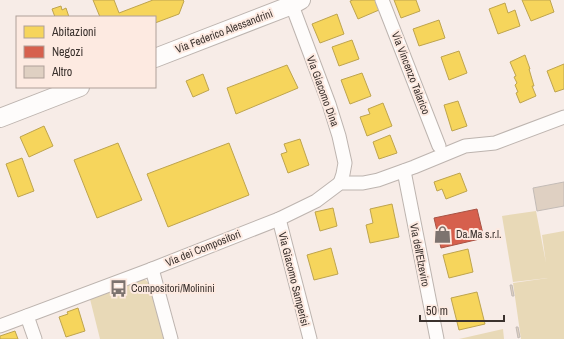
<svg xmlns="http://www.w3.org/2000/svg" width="564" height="339" viewBox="0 0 564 339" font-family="'Archivo Narrow',sans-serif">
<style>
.green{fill:#e8d9b7}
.homes{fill:#f6d55c;stroke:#bea44e}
.shops{fill:#d6604d;stroke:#a85244}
.building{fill:#dfd0c2;stroke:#c3bbb6}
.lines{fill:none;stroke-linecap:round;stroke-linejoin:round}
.street-casing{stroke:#bdb4af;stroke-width:15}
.secondary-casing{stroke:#bdb4af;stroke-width:20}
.street{stroke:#fefcfb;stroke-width:13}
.secondary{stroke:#fefcfb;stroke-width:18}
.labels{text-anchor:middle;stroke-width:4;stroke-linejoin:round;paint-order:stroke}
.street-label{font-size:11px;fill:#3b322e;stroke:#fdeae1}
.poi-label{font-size:11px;fill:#3b322e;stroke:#fdeae1;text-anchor:start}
</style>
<rect width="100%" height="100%" fill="#f7ece7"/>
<!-- green -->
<g class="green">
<polygon points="536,211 546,263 542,235 564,231 564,339 521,339 513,283 548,278 513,282 502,216"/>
<polygon points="142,277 150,284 165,339 100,339 90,299"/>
<polygon points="503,329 504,339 459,339"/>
</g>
<!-- homes -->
<g class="homes">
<polygon points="93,0 114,0 119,13 153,0 183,0 184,1 179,14 155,23 155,17 100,17"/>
<polygon points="353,0 375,0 379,10 358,19 350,1"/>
<polygon points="394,0 416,0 420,11 401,18"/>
<polygon points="522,0 550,0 554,12 531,21"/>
<polygon points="505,3 508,13 515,10 520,26 498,34 489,9"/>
<polygon points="61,6 62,10 66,8 69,17 55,17 52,9"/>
<polygon points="337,14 344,34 320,43 312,24"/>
<polygon points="439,20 445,38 419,46 413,29"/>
<polygon points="352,40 359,59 339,66 332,47"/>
<polygon points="459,51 467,73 449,80 441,57"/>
<polygon points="525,55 530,69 529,69 534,86 532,86 536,96 520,103 516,93 518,92 515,85 517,83 514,77 516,76 510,62"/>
<polygon points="564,64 564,89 555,92 547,71"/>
<polygon points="287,65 298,88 236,114 227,88"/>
<polygon points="362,73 371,96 350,104 341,80"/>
<polygon points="203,74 209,90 193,97 186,81"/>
<polygon points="458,101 467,126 452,131 444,105"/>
<polygon points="383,103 392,126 367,136 360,117 370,114 368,109"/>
<polygon points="44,126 53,146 29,157 20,137"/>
<polygon points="390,135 397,153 379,159 373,142"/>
<polygon points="300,139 309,165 288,173 281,154 287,152 284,144"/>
<polygon points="118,143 142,200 97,218 74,160"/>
<polygon points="229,143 249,195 168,227 147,174"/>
<polygon points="22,158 34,191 18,197 6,164"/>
<polygon points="460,173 467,191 446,199 442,189 437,191 434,182"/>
<polygon points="392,204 399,237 370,243 366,225 373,223 370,209"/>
<polygon points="333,208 337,226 320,231 315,212"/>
<polygon points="331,248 338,274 314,280 307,255"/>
<polygon points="468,249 473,272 449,278 443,255"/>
<polygon points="477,292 485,324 459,330 451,298"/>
<polygon points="78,308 85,331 66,337 59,317 68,314 67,312"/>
<polygon points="15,331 18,339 0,339 0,336"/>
</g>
<!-- shops -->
<polygon class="shops" points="477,209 484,238 441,248 434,218"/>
<!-- building -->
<g class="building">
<polygon points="564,182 564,206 537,211 533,188"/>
<polygon points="510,285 512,285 514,296 512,296"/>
<polygon points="516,327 518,327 520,337 518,338"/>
</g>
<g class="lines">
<defs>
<g id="street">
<polyline points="290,0 329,104 339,136 345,163 343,174 340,183"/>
<polyline points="382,0 439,146"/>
<polyline points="404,171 437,339"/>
<polyline points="279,219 310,339"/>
<polyline points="152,269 171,339"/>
<polyline points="27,316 35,339"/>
<polyline points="0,326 152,269 279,219 316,201 340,183 363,183 378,180 414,167 465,146 495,143 564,117"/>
</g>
<g id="secondary">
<polyline points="155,58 292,5 301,0"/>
<polyline points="0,118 80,87"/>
</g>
</defs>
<!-- street casing -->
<use href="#street" class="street-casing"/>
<!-- secondary casing -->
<use href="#secondary" class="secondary-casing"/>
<!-- street -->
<use href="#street" class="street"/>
<!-- secondary -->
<use href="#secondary" class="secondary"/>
</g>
<!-- icons -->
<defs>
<symbol id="shop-bare" viewBox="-9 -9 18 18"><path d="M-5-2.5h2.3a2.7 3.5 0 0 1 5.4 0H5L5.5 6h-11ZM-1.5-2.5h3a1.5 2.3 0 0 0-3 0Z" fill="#7d736f" stroke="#fdeae1" stroke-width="2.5" paint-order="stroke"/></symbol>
<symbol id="bus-bare" viewBox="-9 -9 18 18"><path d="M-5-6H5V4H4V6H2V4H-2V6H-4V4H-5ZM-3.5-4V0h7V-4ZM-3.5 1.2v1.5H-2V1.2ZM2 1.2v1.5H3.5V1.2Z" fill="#7d736f" stroke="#fdeae1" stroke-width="2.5" paint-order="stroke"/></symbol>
</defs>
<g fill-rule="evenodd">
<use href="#shop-bare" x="430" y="222" width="25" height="25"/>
<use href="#bus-bare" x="106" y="276" width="25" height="25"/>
</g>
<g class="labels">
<!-- street labels -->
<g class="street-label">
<text transform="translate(224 31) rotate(-21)" y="4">Via Federico Alessandrini</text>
<text transform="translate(411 73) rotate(69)" y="4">Via Vincenzo Talarico</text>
<text transform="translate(323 91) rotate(70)" y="4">Via Giacomo Dina</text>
<text transform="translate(203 248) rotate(-22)" y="4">Via dei Compositori</text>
<text transform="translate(420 255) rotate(79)" y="4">Via dell'Elzeviro</text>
<text transform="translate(294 279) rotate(76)" y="4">Via Giacomo Samperisi</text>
</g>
<!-- poi labels -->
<g class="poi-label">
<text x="456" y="238">Da.Ma s.r.l.</text>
<text x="131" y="292">Compositori/Molinini</text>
</g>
</g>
<!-- legend -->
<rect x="16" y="16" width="140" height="72" fill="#fdeae1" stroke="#afa099"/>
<rect x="24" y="26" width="20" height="12" fill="#f6d55c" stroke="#afa099"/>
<text x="52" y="36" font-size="12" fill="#3b322e">Abitazioni</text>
<rect x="24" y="46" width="20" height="12" fill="#d6604d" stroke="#afa099"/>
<text x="52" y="56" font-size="12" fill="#3b322e">Negozi</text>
<rect x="24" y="66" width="20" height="12" fill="#dfd0c2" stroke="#afa099"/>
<text x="52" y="76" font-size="12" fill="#3b322e">Altro</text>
<!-- scale -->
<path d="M420 315v6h84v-6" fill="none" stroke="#3b322e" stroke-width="2"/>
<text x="426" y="315" font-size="12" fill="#3b322e" stroke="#fdeae1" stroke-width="3" paint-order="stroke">50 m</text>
</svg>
